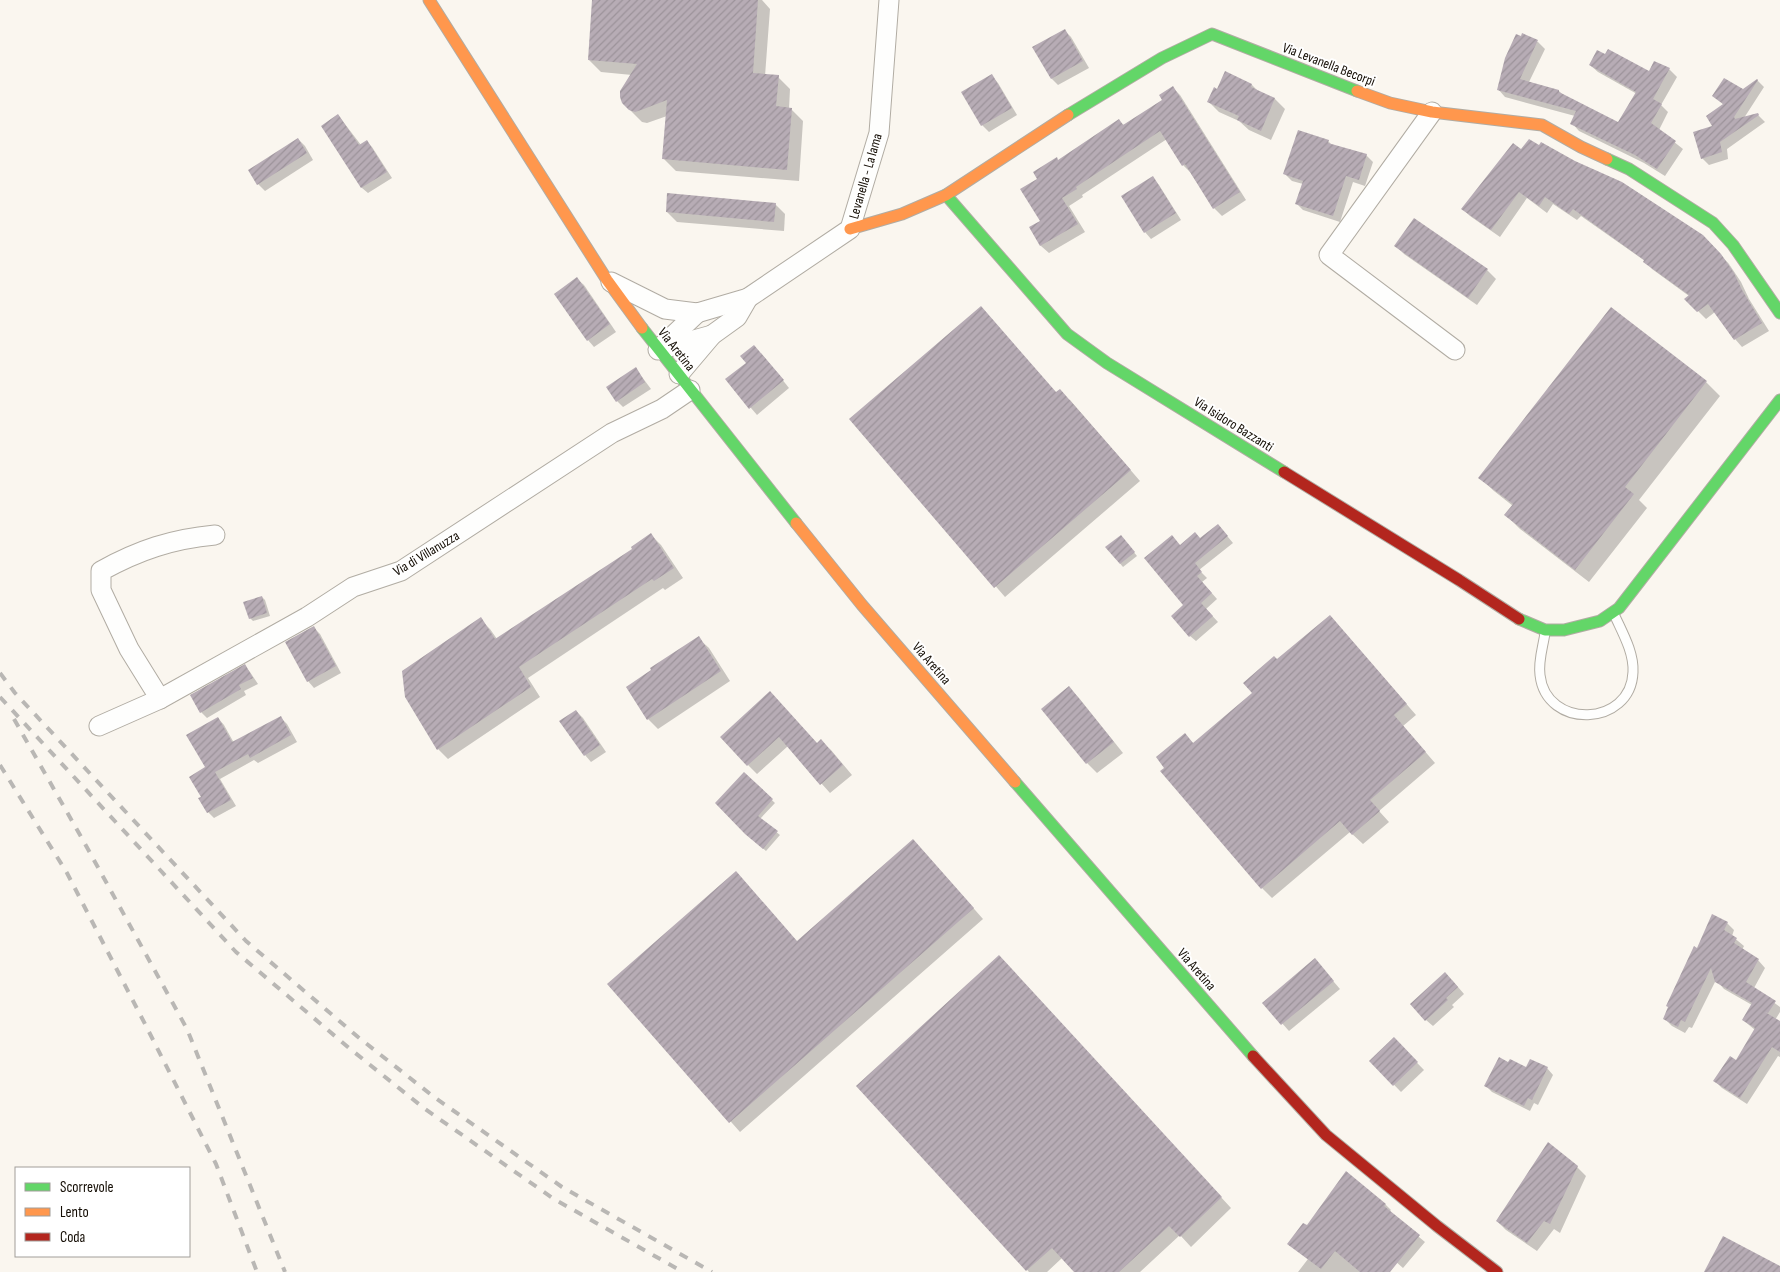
<svg xmlns="http://www.w3.org/2000/svg" width="1780" height="1272" viewBox="0 0 1780 1272" font-family="'Sofia Sans Condensed',sans-serif">
<style>
.shadow{fill:#0003}
.building{fill:url(#building-hatch)}
.lines{fill:none;stroke-linecap:round;stroke-linejoin:round}
.lane-casing{stroke:#b1aca3;stroke-width:11}
.street-casing{stroke:#b1aca3;stroke-width:21}
.fast-casing{stroke:#b1aca3;stroke-width:13}
.slow-casing{stroke:#b1aca3;stroke-width:13}
.jam-casing{stroke:#b1aca3;stroke-width:13}
.lane{stroke:#fefefd;stroke-width:9}
.street{stroke:#fefefd;stroke-width:19}
.fast{stroke:#63d668;stroke-width:11}
.slow{stroke:#ff974d;stroke-width:11}
.jam{stroke:#b3261e;stroke-width:11}
.rail{stroke:#b9b7b4;stroke-width:4;stroke-dasharray:9 9;stroke-linecap:butt}
.labels{text-anchor:middle;stroke-width:4;stroke-linejoin:round;paint-order:stroke}
.street-label{font-size:14px;fill:#130c03;stroke:#fff}
</style>
<defs>
<pattern id="building-hatch" width="6" height="6" patternUnits="userSpaceOnUse" patternTransform="scale(1.25)"><rect width="6" height="6" fill="#b7acb5"/><path d="M-1 1l2-2M0 6l6-6M5 7l2-2" fill="none" stroke="#9c939a"/></pattern>
</defs>
<rect width="100%" height="100%" fill="#faf6ef"/>
<!-- shadow -->
<g class="shadow">
<polygon points="593,0 762,0 770,9 765,76 778,77 790,89 789,109 791,109 803,121 799,181 676,171 664,159 667,116 647,123 642,122 623,103 632,75 601,72 589,60"/>
<polygon points="1064,30 1071,37 1089,68 1058,85 1052,79 1034,48"/>
<polygon points="1523,35 1538,42 1545,49 1529,82 1559,91 1563,95 1619,124 1637,94 1598,72 1590,65 1649,73 1669,69 1677,77 1661,105 1668,112 1659,130 1683,149 1665,176 1644,163 1579,131 1572,123 1575,116 1505,97 1498,89"/>
<polygon points="992,76 998,83 1017,115 989,132 982,125"/>
<polygon points="1757,80 1764,87 1744,118 1757,114 1765,122 1727,149 1728,159 1709,165 1702,158 1724,105 1714,96 1743,91"/>
<polygon points="1252,85 1259,92 1275,99 1285,109 1271,140 1249,130 1239,121 1219,112 1208,101 1218,90"/>
<polygon points="1173,88 1180,95 1246,200 1222,216 1214,208 1190,172 1183,165 1167,139 1082,195 1083,197 1069,206 1085,232 1049,253 1041,246 1030,228 1041,221 1038,180 1058,161 1119,121 1124,125 1164,100"/>
<polygon points="338,115 361,145 367,142 372,147 392,178 368,193 362,188 323,126"/>
<polygon points="1299,132 1329,142 1332,145 1366,155 1373,162 1365,186 1353,182 1340,222 1303,210 1296,203 1303,184 1292,181 1285,174"/>
<polygon points="298,139 305,146 313,160 265,191 258,184 250,170"/>
<polygon points="1521,150 1711,244 1729,264 1741,282 1749,299 1769,331 1742,347 1735,339 1715,312 1706,319 1686,299 1689,296 1652,269 1645,261 1581,216 1577,220 1553,204 1547,213 1527,198 1500,237 1470,216 1463,209"/>
<polygon points="1153,178 1159,185 1181,220 1151,239 1145,232"/>
<polygon points="775,204 785,214 784,231 677,222 667,212"/>
<polygon points="1396,246 1487,270 1496,279 1477,305 1404,254"/>
<polygon points="577,279 584,285 616,332 594,347 588,340"/>
<polygon points="981,307 1056,393 1070,400 1140,481 1005,597 851,419"/>
<polygon points="761,353 789,388 757,415 727,380"/>
<polygon points="636,369 651,389 623,407 617,401"/>
<polygon points="1706,382 1720,396 1639,500 1647,508 1589,582 1520,529 1506,515 1513,506 1494,491 1480,478"/>
<polygon points="1218,525 1233,543 1199,570 1207,578 1202,582 1217,599 1206,609 1218,622 1196,641 1190,636 1185,605 1180,546 1201,539"/>
<polygon points="651,535 661,545 683,578 665,590 663,588 528,678 540,697 448,759 438,749 480,619 490,629 497,639 634,549"/>
<polygon points="1123,539 1137,556 1123,567 1107,548"/>
<polygon points="262,597 265,600 270,616 253,621 250,618"/>
<polygon points="1330,616 1416,715 1403,726 1435,763 1379,811 1389,822 1363,844 1350,832 1272,898 1262,888 1166,768 1185,735 1194,744 1253,693 1277,661"/>
<polygon points="314,628 320,634 341,673 314,688 308,681"/>
<polygon points="698,638 709,648 730,681 658,729 648,719"/>
<polygon points="245,666 250,672 258,684 244,691 246,695 207,718 201,712"/>
<polygon points="1069,688 1079,698 1123,753 1097,773 1087,763"/>
<polygon points="770,692 817,744 821,741 831,750 852,775 830,793 788,746 757,774 748,765"/>
<polygon points="576,711 583,718 606,752 591,762 585,755"/>
<polygon points="218,718 224,725 234,743 281,718 287,724 297,742 258,763 254,760 220,779 236,806 214,818 208,812 202,797 206,768"/>
<polygon points="744,774 775,803 760,819 780,835 766,851 750,837"/>
<polygon points="923,851 983,919 740,1132 609,984 798,942"/>
<polygon points="1727,923 1734,930 1732,936 1744,946 1742,950 1758,960 1765,968 1754,988 1780,1007 1780,1012 1775,1020 1780,1023 1780,1057 1778,1056 1747,1104 1722,1088 1715,1081 1736,1061 1755,1030 1743,1020 1752,1005 1724,989 1716,980 1692,1028 1689,1027 1685,1033 1672,1026 1665,1019 1698,950"/>
<polygon points="1009,967 1231,1208 1191,1247 1180,1235 1140,1272 1075,1272 1062,1258 1047,1272 1029,1272 858,1086"/>
<polygon points="1321,967 1340,989 1289,1031 1264,1003"/>
<polygon points="1452,980 1464,994 1452,1005 1454,1007 1433,1026 1426,1020"/>
<polygon points="1394,1039 1424,1070 1401,1092 1371,1061"/>
<polygon points="1509,1063 1527,1069 1547,1068 1553,1075 1538,1105 1534,1103 1530,1111 1492,1092 1486,1086"/>
<polygon points="1577,1167 1586,1176 1560,1233 1554,1229 1537,1251 1506,1230 1497,1221"/>
<polygon points="1385,1204 1391,1210 1389,1212 1425,1242 1403,1268 1395,1261 1386,1272 1298,1272 1308,1259 1289,1244 1307,1227"/>
</g>
<!-- building -->
<g class="building">
<polygon points="592,0 758,0 753,73 779,75 776,106 792,108 787,170 662,159 667,100 641,110 635,112 629,110 622,103 620,97 620,91 637,64 588,60"/>
<polygon points="1065,29 1083,61 1051,79 1032,47"/>
<polygon points="1522,33 1538,40 1520,79 1559,90 1559,92 1618,122 1636,92 1589,65 1597,50 1605,54 1608,49 1649,71 1654,61 1670,68 1653,99 1662,104 1651,123 1676,141 1657,169 1635,155 1570,124 1576,111 1497,90 1505,58 1516,34 1521,36"/>
<polygon points="1225,71 1252,84 1251,87 1275,98 1261,131 1237,120 1239,116 1207,102 1214,87 1217,89"/>
<polygon points="992,74 1012,108 981,126 961,92"/>
<polygon points="1724,78 1743,89 1757,79 1758,80 1734,117 1735,119 1758,113 1759,115 1720,142 1722,152 1701,159 1693,132 1712,126 1706,116 1723,104 1712,96"/>
<polygon points="1173,86 1240,192 1213,209 1185,164 1182,166 1160,131 1076,187 1077,189 1062,198 1078,224 1040,246 1029,227 1040,221 1020,189 1037,179 1033,172 1057,157 1058,160 1119,119 1123,125 1162,100 1159,95"/>
<polygon points="338,114 359,145 367,140 387,172 361,188 321,126"/>
<polygon points="1298,130 1329,140 1328,143 1367,154 1359,180 1346,176 1333,216 1295,204 1303,181 1283,174"/>
<polygon points="298,138 307,153 257,185 248,170"/>
<polygon points="1529,139 1539,145 1541,142 1575,161 1622,182 1703,235 1721,254 1734,273 1742,290 1762,323 1734,340 1708,304 1697,312 1684,299 1689,295 1643,262 1644,260 1573,209 1569,214 1545,197 1539,206 1519,192 1491,230 1461,209 1513,143 1521,149"/>
<polygon points="1153,176 1176,213 1144,233 1121,196"/>
<polygon points="667,193 776,203 774,222 666,212"/>
<polygon points="1414,218 1488,269 1468,298 1394,246"/>
<polygon points="577,277 610,324 587,341 554,294"/>
<polygon points="981,306 1056,392 1060,389 1131,470 994,588 849,419"/>
<polygon points="1611,307 1707,381 1625,487 1634,494 1575,570 1504,515 1513,504 1478,478"/>
<polygon points="754,345 784,380 749,409 725,379 746,363 740,356"/>
<polygon points="636,367 645,382 616,402 606,387"/>
<polygon points="1218,524 1228,536 1195,563 1202,572 1197,576 1212,593 1201,603 1213,616 1189,637 1171,616 1183,605 1144,558 1172,535 1180,545 1195,532 1200,538"/>
<polygon points="651,533 674,568 654,581 652,579 519,667 531,687 437,750 405,697 402,671 481,617 495,639 632,549 631,547"/>
<polygon points="1121,535 1135,552 1120,564 1105,547"/>
<polygon points="262,596 267,613 249,619 243,602"/>
<polygon points="1330,615 1407,704 1394,715 1426,752 1370,800 1380,811 1352,835 1340,821 1261,889 1160,771 1164,768 1156,757 1185,733 1193,743 1252,693 1243,683 1274,656 1277,659"/>
<polygon points="314,626 336,666 307,682 285,642"/>
<polygon points="699,636 721,671 647,720 626,687 651,670 650,668"/>
<polygon points="245,664 253,678 239,685 241,689 200,713 190,695"/>
<polygon points="1069,686 1114,742 1086,764 1041,709"/>
<polygon points="770,691 817,743 821,739 843,765 820,785 779,737 747,766 720,737"/>
<polygon points="576,710 600,745 584,756 559,721"/>
<polygon points="281,716 291,735 250,758 248,754 215,772 231,800 207,813 198,798 201,797 189,777 205,767 186,735 218,717 232,742"/>
<polygon points="744,772 773,799 758,816 778,831 763,849 745,834 715,803"/>
<polygon points="913,839 974,908 729,1123 607,984 736,871 797,941"/>
<polygon points="1712,914 1728,922 1724,930 1737,938 1734,943 1759,959 1746,982 1776,1001 1768,1013 1765,1012 1780,1021 1780,1052 1772,1047 1740,1098 1713,1081 1730,1056 1736,1060 1755,1028 1742,1020 1752,1003 1715,982 1711,968 1685,1022 1681,1020 1678,1027 1663,1019 1668,1007 1666,1006 1694,946 1697,948"/>
<polygon points="999,955 1222,1197 1180,1237 1169,1226 1119,1272 1074,1272 1052,1248 1026,1271 856,1086"/>
<polygon points="1315,958 1334,981 1281,1025 1262,1003"/>
<polygon points="1445,972 1458,987 1446,998 1448,1000 1425,1021 1410,1004"/>
<polygon points="1394,1037 1418,1062 1393,1086 1369,1061"/>
<polygon points="1499,1057 1508,1062 1510,1059 1526,1067 1530,1059 1548,1067 1532,1100 1528,1098 1524,1106 1484,1086"/>
<polygon points="1548,1142 1578,1166 1550,1224 1544,1221 1527,1243 1496,1221"/>
<polygon points="1346,1171 1386,1204 1384,1206 1420,1235 1390,1272 1360,1272 1335,1251 1321,1269 1287,1244 1303,1223 1307,1225"/>
<polygon points="1723,1236 1780,1266 1780,1272 1704,1272"/>
</g>
<g class="lines">
<defs>
<path id="lane" d="M1545,633C1543,647 1538,661 1540,675C1546,730 1631,727 1633,672C1634,652 1622,632 1614,614"/>
<g id="street">
<polyline points="1432,112 1329,255 1455,350"/>
<polyline points="611,282 665,309 697,313 748,298 850,229 879,133 889,0"/>
<polyline points="660,348 697,313"/>
<polyline points="658,350 712,335"/>
<polyline points="679,374 712,335 737,317 748,298"/>
<path d="M160,699L129,649L101,590V571C139,550 172,539 215,535"/>
<polyline points="99,726 160,699 307,617 353,587 401,571 612,433 662,409 690,390"/>
</g>
<g id="fast">
<polyline points="1068,115 1162,58 1212,34 1357,91"/>
<polyline points="1607,159 1629,169 1713,223 1733,245 1780,313"/>
<polyline points="946,195 1067,334 1107,363 1284,472"/>
<polyline points="642,328 796,523"/>
<polyline points="1519,619 1545,630 1564,630 1600,621 1619,608 1780,400"/>
<polyline points="1015,782 1253,1056"/>
</g>
<g id="slow">
<polyline points="429,0 607,280 642,328"/>
<polyline points="1357,91 1390,103 1432,112 1542,125 1581,147 1607,159"/>
<polyline points="850,229 902,214 946,195 1068,115"/>
<polyline points="796,523 862,605 1015,782"/>
</g>
<g id="jam">
<polyline points="1284,472 1459,580 1519,619"/>
<polyline points="1253,1056 1326,1135 1437,1226 1497,1272"/>
</g>
</defs>
<!-- lane casing -->
<use href="#lane" class="lane-casing"/>
<!-- street casing -->
<use href="#street" class="street-casing"/>
<!-- fast casing -->
<use href="#fast" class="fast-casing"/>
<!-- slow casing -->
<use href="#slow" class="slow-casing"/>
<!-- jam casing -->
<use href="#jam" class="jam-casing"/>
<!-- lane -->
<use href="#lane" class="lane"/>
<!-- street -->
<use href="#street" class="street"/>
<!-- fast -->
<use href="#fast" class="fast"/>
<!-- slow -->
<use href="#slow" class="slow"/>
<!-- jam -->
<use href="#jam" class="jam"/>
<!-- rail -->
<g class="rail">
<polyline points="0,673 15,693 246,941 358,1037 434,1097 562,1187 712,1272"/>
<polyline points="0,697 236,952 349,1048 425,1109 554,1199 683,1272"/>
<polyline points="14,719 84,842 187,1029 285,1272"/>
<polyline points="0,765 67,873 145,1024 216,1164 257,1272"/>
</g>
</g>
<g class="labels">
<!-- street labels -->
<g class="street-label">
<text transform="translate(1329 64) rotate(21)" y="5">Via Levanella Becorpi</text>
<text transform="translate(865 176) rotate(-74)" y="5">Levanella - La lama</text>
<text transform="translate(677 349) rotate(52)" y="5">Via Aretina</text>
<text transform="translate(1234 424) rotate(32)" y="5">Via Isidoro Bazzanti</text>
<text transform="translate(426 553) rotate(-31)" y="5">Via di Villanuzza</text>
<text transform="translate(932 663) rotate(49)" y="5">Via Aretina</text>
<text transform="translate(1197 969) rotate(49)" y="5">Via Aretina</text>
</g>
</g>
<!-- legend -->
<rect x="15" y="1167" width="175" height="90" fill="#ffffff" stroke="#a19e9a"/>
<rect x="25" y="1183" width="25" height="8" fill="#63d668" stroke="#a19e9a"/>
<text x="60" y="1192" font-size="15" fill="#130c03">Scorrevole</text>
<rect x="25" y="1208" width="25" height="8" fill="#ff974d" stroke="#a19e9a"/>
<text x="60" y="1217" font-size="15" fill="#130c03">Lento</text>
<rect x="25" y="1233" width="25" height="8" fill="#b3261e" stroke="#a19e9a"/>
<text x="60" y="1242" font-size="15" fill="#130c03">Coda</text>
</svg>
